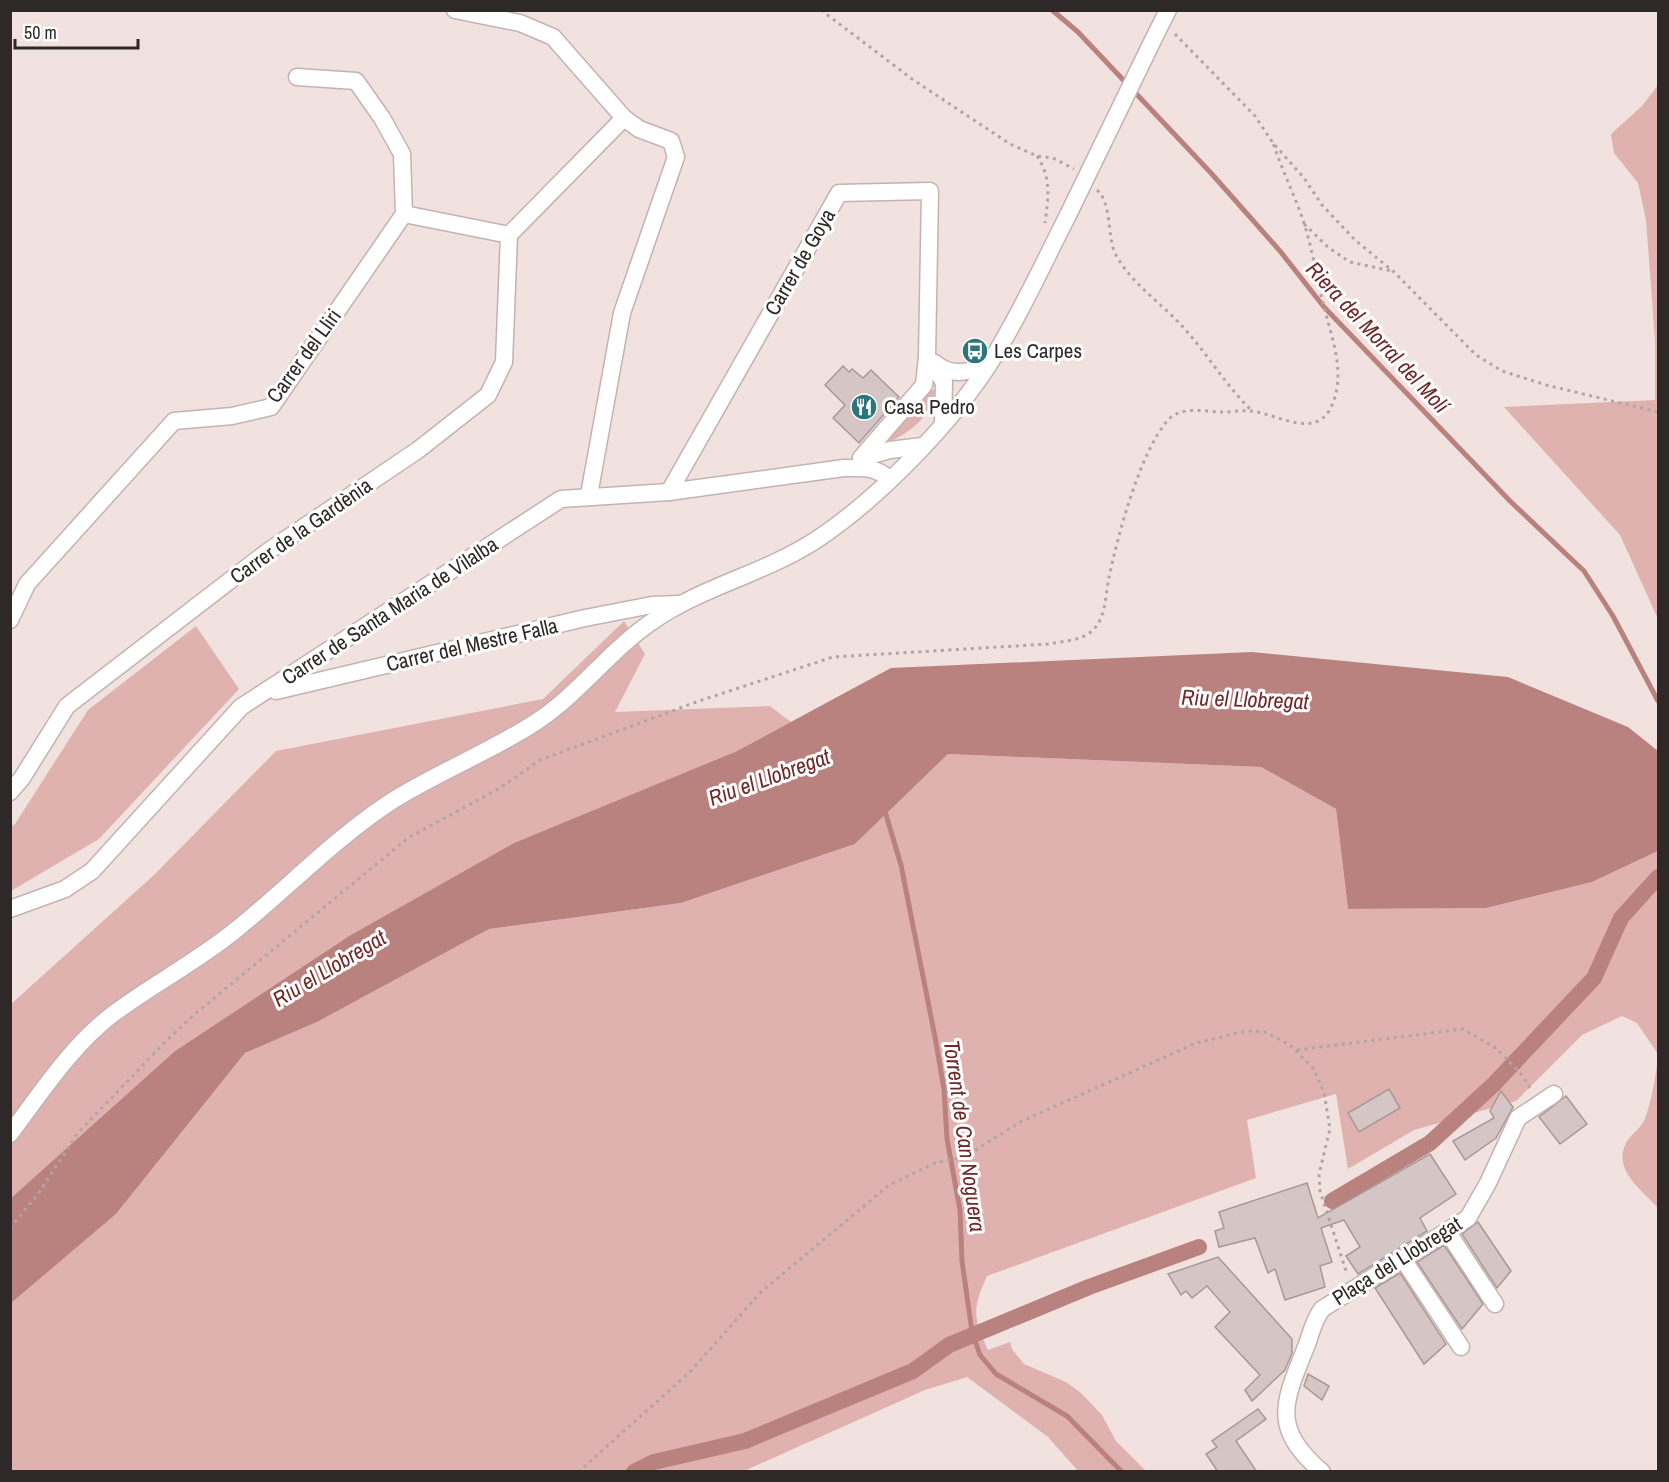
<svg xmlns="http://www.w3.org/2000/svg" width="1669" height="1482" viewBox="0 0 1669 1482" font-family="'Archivo Narrow',sans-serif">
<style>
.green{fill:#e0b2af}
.water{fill:#ba827f}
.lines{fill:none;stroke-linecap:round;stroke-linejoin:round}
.stream{stroke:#ba827f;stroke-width:5}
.canal{stroke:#ba827f;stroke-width:16}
.building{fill:#d5c5c4;stroke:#a89998;stroke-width:1.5}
.minor-casing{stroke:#c2b3b2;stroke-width:19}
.path{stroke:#b1a5a4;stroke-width:3;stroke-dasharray:3 4.5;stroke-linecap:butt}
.minor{stroke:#fff;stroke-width:16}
.minor-bridge-casing{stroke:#c2b3b2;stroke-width:19;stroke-linecap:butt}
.minor-bridge{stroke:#fff;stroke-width:16}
.labels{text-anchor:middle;stroke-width:6;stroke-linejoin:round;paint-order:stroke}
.street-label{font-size:21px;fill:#2e2828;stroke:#fff}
.poi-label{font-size:21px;fill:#2e2828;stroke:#fff;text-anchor:start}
.water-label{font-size:22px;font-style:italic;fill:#702929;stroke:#fff}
</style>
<rect width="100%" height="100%" fill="#f1e2e0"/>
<!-- green -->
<g class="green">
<polygon points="1658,85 1658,619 1620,535 1504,407 1655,400 1655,341 1646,220 1638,183 1614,153 1611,134 1642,106"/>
<path d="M936,389C928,419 914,430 887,443L925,393Z"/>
<polygon points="624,621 645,654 615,712 770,706 791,722 737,751 515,843 349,936 175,1051 11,1198 10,1005 154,875 276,751 543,699"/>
<polygon points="196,626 239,689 99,839 11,891 11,826 15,824 88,710"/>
<path d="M948,754L1261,767L1336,809L1348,909L1486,908L1592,882L1658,851V1054L1637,1023L1622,1016L1582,1035L1516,1101L1414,1130L1348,1169L1336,1094L1247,1120L1256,1178L987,1276C972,1309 973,1318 988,1350L1010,1342L1012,1349L1024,1364L1066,1382L1081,1393L1102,1415L1116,1441L1146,1471H1078L1048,1437L967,1377L925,1390L744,1471H11L10,1303L116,1214L245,1053L317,1022L489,929L681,903L855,844Z"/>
<path d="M1658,1058V1208C1643,1191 1612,1170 1626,1143C1631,1134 1640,1129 1644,1121C1652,1101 1655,1079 1658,1058Z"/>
</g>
<!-- water -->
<polygon class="water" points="1252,652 1508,677 1628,727 1658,751 1658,851 1592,882 1486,908 1348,909 1336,809 1261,767 948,754 855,844 681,903 489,929 317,1022 245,1053 116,1214 11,1303 11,1198 175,1051 349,936 514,843 737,751 891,668"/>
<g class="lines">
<!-- stream -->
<g class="stream">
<polyline points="1052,10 1078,32 1211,173 1280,251 1324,307 1510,501 1584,571 1613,616 1658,701"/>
<polyline points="884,808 901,865 935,1037 944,1089 947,1139 960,1210 962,1261 972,1332 980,1355 996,1374 1067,1416 1122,1472"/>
</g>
<!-- canal -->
<g class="canal">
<polyline points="1332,1201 1430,1143 1493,1085 1594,978 1621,918 1658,877"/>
<polyline points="634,1472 654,1462 745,1441 913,1371 949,1345 1089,1287 1199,1247"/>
</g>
</g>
<!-- building -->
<g class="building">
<polygon points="843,366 849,372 852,369 863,378 871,370 899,397 859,443 833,418 845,405 825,385"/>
<polygon points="1389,1089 1400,1108 1359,1132 1348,1113"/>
<polygon points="1501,1091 1513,1107 1496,1138 1465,1160 1453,1141 1494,1118 1490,1111"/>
<polygon points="1566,1096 1587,1124 1560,1144 1539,1117"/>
<polygon points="1430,1154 1456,1194 1420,1218 1427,1231 1358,1274 1346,1256 1360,1247 1344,1220 1321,1228 1332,1262 1320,1266 1325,1287 1285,1300 1275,1269 1268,1273 1255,1238 1219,1247 1215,1231 1224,1228 1219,1212 1307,1183 1318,1218"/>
<polygon points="1478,1222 1511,1271 1497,1288 1462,1234"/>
<polygon points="1444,1245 1483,1304 1462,1329 1417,1262"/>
<polygon points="1218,1257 1292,1339 1292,1353 1285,1370 1252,1401 1245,1390 1260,1375 1215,1327 1230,1312 1207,1286 1192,1298 1186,1291 1181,1295 1168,1274"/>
<polygon points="1400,1273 1446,1344 1424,1364 1375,1288"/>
<polygon points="1308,1374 1329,1386 1322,1400 1304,1386"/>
<polygon points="1258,1409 1266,1419 1236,1441 1257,1472 1218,1472 1206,1454 1217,1447 1212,1441"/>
</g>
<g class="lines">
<defs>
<g id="minor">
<polyline points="455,10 520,23 553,37 624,118 639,129 671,141 676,157 622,313 589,495"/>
<polyline points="1153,40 1168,10"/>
<polyline points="404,214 509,235 624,118"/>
<polyline points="927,357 944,382 943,423"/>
<path d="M935,363C952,378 968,371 988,366"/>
<polyline points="861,458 890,450 922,446"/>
<polyline points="669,492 839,193 930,191 927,357 924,385 861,458"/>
<polyline points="10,620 27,584 174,421 232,416 271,407 404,214 402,154 382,118 356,81 297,77"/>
<polyline points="276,691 585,618 652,605 678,604"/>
<polyline points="10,792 22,778 67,706 267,552 418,450 488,395 504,362 509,235"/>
<path d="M10,909L65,889L92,871L241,707L561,499L669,492L844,468C863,468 875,466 889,479"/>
<path d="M10,1134C41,1093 71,1046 113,1014C153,984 198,961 237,929C289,887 335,838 392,801C438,772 490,752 536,722C579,694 608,652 650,623C700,587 764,574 816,540C877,500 953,422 991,361C1020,315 1043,264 1068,215"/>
<polyline points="1447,1231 1495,1304"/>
<polyline points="1403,1259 1461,1347"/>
<path d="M1322,1472C1273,1429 1282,1406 1304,1352C1312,1334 1310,1327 1322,1309L1468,1218L1488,1183L1518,1118L1554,1094"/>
</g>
</defs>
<!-- minor casing -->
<use href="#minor" class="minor-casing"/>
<!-- path -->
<g class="path">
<polyline points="821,10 912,79 1010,144 1037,156 1053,158 1074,169"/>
<polyline points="1175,34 1255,116 1273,143 1304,178 1322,205 1355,240 1394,272 1476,355 1502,371 1546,385 1658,412"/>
<path d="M1037,156C1052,179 1048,197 1045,223"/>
<path d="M1097,190C1113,205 1106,236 1116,255C1131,283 1161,303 1182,326C1207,353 1226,386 1252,411"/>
<polyline points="1304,224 1329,248 1350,262 1392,271"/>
<polyline points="1297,1050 1463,1029 1497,1049 1522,1075 1531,1090"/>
<path d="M10,1228L38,1194L77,1134L166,1041L195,1014L408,838L500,788L540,760L699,701L833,657L1048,644C1064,641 1087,641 1097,625C1106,613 1106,591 1109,577C1118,535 1140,452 1168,420C1182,405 1206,412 1224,412C1233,412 1243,410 1251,411C1278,414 1317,441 1332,405C1346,373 1332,339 1324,307C1317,280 1313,251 1304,223C1295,196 1282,170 1273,143"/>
<polyline points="578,1472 690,1372 760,1293 889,1185 935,1163 966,1156 1022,1121 1196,1043 1247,1031 1265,1032 1290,1045 1313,1068 1324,1092 1330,1129 1319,1174 1320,1191 1347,1274"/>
</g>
<!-- minor -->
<use href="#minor" class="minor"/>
<defs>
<polyline id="minor-bridge" points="1068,215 1153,40"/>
</defs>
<!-- minor-bridge casing -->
<use href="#minor-bridge" class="minor-bridge-casing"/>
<!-- minor-bridge -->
<use href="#minor-bridge" class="minor-bridge"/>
</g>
<!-- icons -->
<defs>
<symbol id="bus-disc" viewBox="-11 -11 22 22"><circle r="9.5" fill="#2c757b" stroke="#fff"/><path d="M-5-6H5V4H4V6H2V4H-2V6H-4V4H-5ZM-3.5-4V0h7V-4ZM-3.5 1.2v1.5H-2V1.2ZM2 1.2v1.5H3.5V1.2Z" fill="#fff"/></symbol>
<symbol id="restaurant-disc" viewBox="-11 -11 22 22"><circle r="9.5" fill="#2c757b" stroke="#fff"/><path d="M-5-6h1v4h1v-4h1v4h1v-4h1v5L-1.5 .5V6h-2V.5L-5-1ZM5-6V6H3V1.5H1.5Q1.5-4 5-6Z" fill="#fff"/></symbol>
</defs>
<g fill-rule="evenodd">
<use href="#bus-disc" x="960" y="336" width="30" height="30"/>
<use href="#restaurant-disc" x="849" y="392" width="30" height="30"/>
</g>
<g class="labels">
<!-- street labels -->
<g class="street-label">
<text transform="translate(800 262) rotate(-60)" y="7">Carrer de Goya</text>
<text transform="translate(304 356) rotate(-54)" y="7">Carrer del Lliri</text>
<text transform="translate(301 531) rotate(-35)" y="7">Carrer de la Gardènia</text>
<text transform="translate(390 611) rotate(-33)" y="7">Carrer de Santa Maria de Vilalba</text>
<text transform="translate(472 645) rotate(-13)" y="7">Carrer del Mestre Falla</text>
<text transform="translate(1397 1261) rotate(-32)" y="7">Plaça del Llobregat</text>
</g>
<!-- poi labels -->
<g class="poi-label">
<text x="994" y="358">Les Carpes</text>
<text x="884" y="414">Casa Pedro</text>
</g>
<!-- water labels -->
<g class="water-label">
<text transform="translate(1378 337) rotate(47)" y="8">Riera del Morral del Molí</text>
<text transform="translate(1245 699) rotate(2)" y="8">Riu el Llobregat</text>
<text transform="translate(769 777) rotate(-20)" y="8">Riu el Llobregat</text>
<text transform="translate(329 968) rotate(-31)" y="8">Riu el Llobregat</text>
<text transform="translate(965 1136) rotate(82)" y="8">Torrent de Can Noguera</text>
</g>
</g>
<!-- border -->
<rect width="1669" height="1482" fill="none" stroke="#2e2828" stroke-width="24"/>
<!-- scale -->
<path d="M15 39v9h123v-9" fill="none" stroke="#2e2828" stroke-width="3"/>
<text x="24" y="39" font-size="18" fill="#2e2828" stroke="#ffffff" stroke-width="4.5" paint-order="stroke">50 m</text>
</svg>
